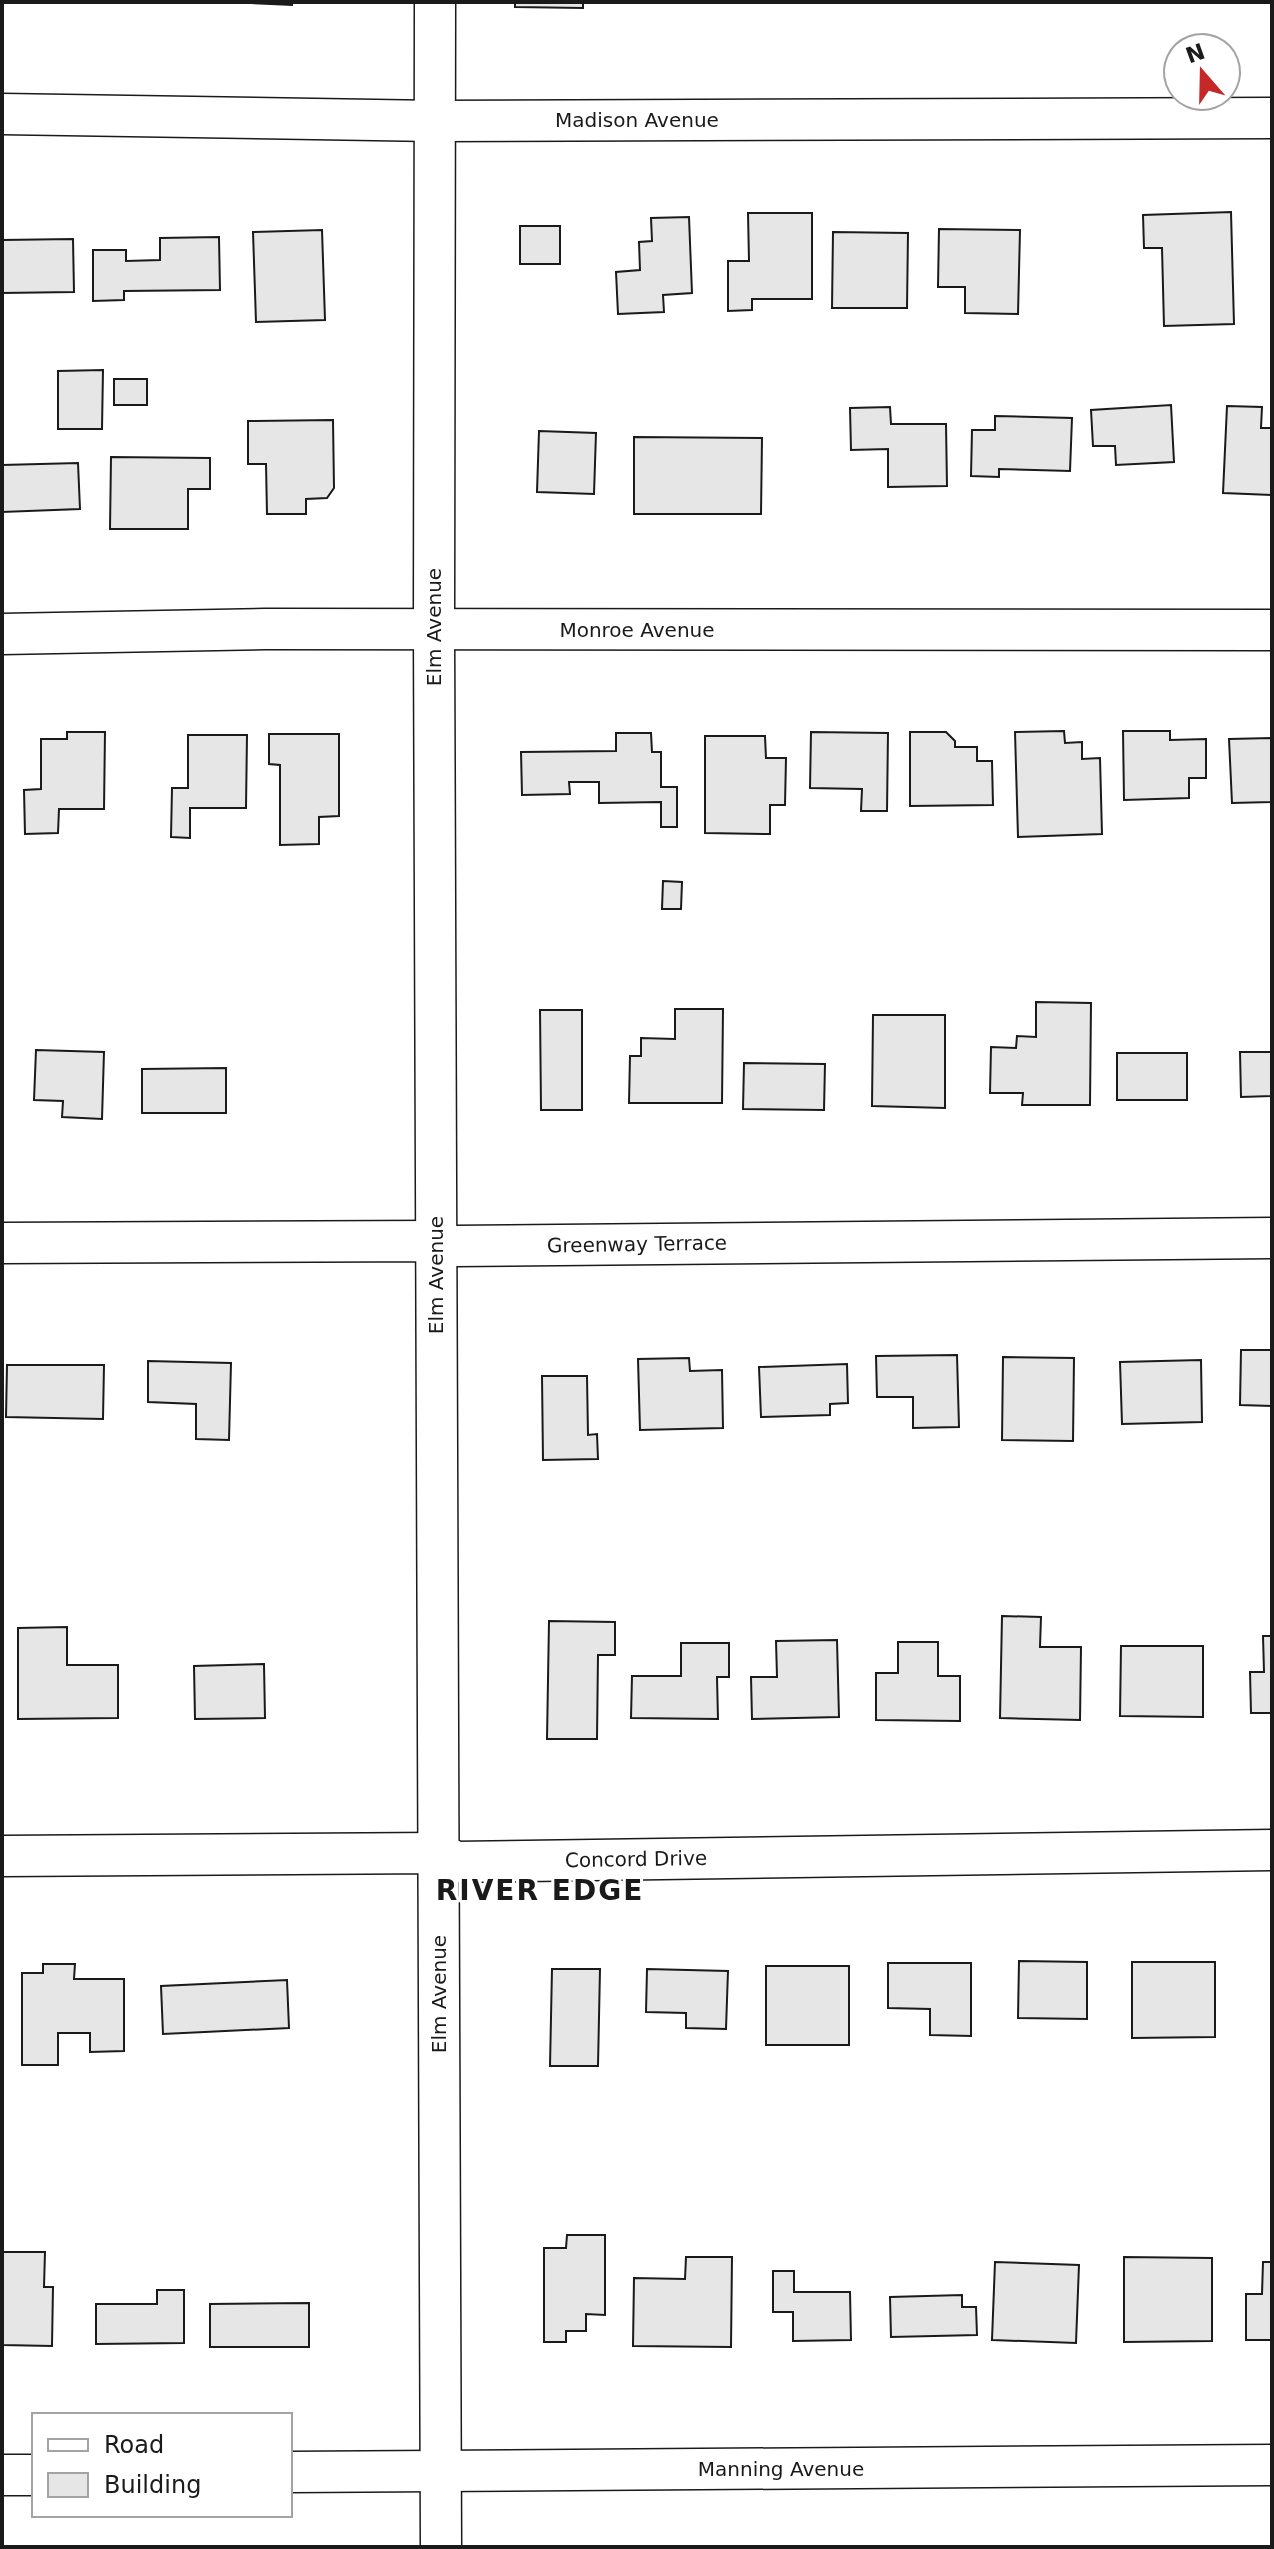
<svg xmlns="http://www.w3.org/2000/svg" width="1274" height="2549" viewBox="0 0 1274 2549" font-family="'DejaVu Sans',sans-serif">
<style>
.building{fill:#e6e6e6;stroke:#1a1a1a;stroke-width:2}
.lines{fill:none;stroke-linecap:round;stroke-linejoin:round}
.street-casing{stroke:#1a1a1a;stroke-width:43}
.street{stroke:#fff;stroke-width:40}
.labels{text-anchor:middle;stroke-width:6;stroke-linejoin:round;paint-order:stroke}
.street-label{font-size:20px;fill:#1a1a1a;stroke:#fff}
.district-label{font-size:28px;font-weight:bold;letter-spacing:2px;fill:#1a1a1a;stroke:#fff}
</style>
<rect width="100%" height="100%" fill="#fff"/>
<!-- building -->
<g class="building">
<polygon points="228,2 292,2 292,5"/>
<polygon points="515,2 583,2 583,8 515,7"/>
<polygon points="1231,212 1234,324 1164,326 1162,248 1144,248 1143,215"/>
<polygon points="748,213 812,213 812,299 752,299 752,310 728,311 728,261 749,261"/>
<polygon points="689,217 692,293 663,295 664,312 618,314 616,272 640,270 639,242 652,241 651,218"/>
<rect x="520" y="226" width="40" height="38"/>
<polygon points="939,229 1020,230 1018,314 965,313 965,287 938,287"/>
<polygon points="322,230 325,320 256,322 253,232"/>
<polygon points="833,232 908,233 907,308 832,308"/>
<polygon points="219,237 220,290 124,291 124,300 93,301 93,250 126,250 126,261 160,260 160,238"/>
<polygon points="73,239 74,292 2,293 2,240"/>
<polygon points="103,370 102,429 58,429 58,371"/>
<rect x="114" y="379" width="33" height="26"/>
<polygon points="1171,405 1174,462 1116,465 1115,446 1093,446 1091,410"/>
<polygon points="1227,406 1262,407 1261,428 1272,428 1272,495 1223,493"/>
<polygon points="890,407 891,424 946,424 947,486 888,487 888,449 851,450 850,408"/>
<polygon points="995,416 1072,418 1070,471 999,469 999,477 971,476 972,430 995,430"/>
<polygon points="333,420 334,488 327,498 306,499 306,514 267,514 266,464 248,464 248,421"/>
<polygon points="539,431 596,433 594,494 537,492"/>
<polygon points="634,437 762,438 761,514 634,514"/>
<polygon points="111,457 210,458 210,489 188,489 188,529 110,529"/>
<polygon points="78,463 80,509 2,512 2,465"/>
<polygon points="1064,731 1065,743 1082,742 1082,759 1100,758 1102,834 1018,837 1015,732"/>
<polygon points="1123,731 1170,731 1170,740 1206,739 1206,778 1189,778 1189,798 1124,800"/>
<polygon points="67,732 105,732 104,809 59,809 58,833 25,834 24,790 41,789 41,739 67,739"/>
<polygon points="811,732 888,733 887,811 861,811 862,789 810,788"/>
<polygon points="910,732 946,732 955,741 955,747 977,747 977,761 992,761 993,805 910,806"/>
<polygon points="616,733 651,733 652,752 661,752 661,787 677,787 677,827 661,827 661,802 599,803 599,782 569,782 570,794 522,795 521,752 616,751"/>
<polygon points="269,734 339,734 339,816 319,817 319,844 280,845 280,765 269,764"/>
<polygon points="188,735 247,735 246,808 190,808 190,838 171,837 172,788 188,788"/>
<polygon points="705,736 765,736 766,758 786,758 785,805 770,805 770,834 705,833"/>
<polygon points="1272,738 1272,802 1232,803 1229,739"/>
<polygon points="663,881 682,882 681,909 662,909"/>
<polygon points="1036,1002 1091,1003 1090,1105 1022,1105 1023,1093 990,1093 991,1047 1016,1048 1017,1036 1036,1037"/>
<polygon points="675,1009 723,1009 722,1103 629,1103 630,1056 641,1056 641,1038 675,1039"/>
<polygon points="540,1010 582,1010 582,1110 541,1110"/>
<polygon points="873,1015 945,1015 945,1108 872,1106"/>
<polygon points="36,1050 104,1052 102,1119 62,1117 63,1101 34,1100"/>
<polygon points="1240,1052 1272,1052 1272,1096 1241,1097"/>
<rect x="1117" y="1053" width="70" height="47"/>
<polygon points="744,1063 825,1064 824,1110 743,1109"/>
<polygon points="226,1068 226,1113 142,1113 142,1069"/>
<polygon points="1241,1350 1272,1350 1272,1406 1240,1405"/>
<polygon points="957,1355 959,1427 913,1428 913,1397 877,1397 876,1356"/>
<polygon points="1003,1357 1074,1358 1073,1441 1002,1440"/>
<polygon points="689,1358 690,1371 722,1370 723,1428 640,1430 638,1359"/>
<polygon points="1201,1360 1202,1422 1122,1424 1120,1362"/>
<polygon points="148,1361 231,1363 229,1440 196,1439 196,1404 148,1402"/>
<polygon points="847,1364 848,1403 830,1404 830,1415 761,1417 759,1367"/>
<polygon points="7,1365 104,1365 103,1419 6,1417"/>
<polygon points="542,1376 587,1376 588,1435 597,1434 598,1459 543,1460"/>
<polygon points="1002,1616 1041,1617 1040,1647 1081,1647 1080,1720 1000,1718"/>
<polygon points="549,1621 615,1622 615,1655 598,1655 597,1739 547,1739"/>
<polygon points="67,1627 67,1665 118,1665 118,1718 18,1719 18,1628"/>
<polygon points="1263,1636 1272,1636 1272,1713 1251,1713 1250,1672 1264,1672"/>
<polygon points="837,1640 839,1717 752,1719 751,1677 777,1677 776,1641"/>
<polygon points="898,1642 938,1642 938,1676 960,1676 960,1721 876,1720 876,1673 898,1673"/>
<polygon points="681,1643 729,1643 729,1677 717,1677 718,1719 631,1718 632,1676 681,1676"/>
<polygon points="1121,1646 1203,1646 1203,1717 1120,1716"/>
<polygon points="264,1664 265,1718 195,1719 194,1666"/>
<polygon points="1019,1961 1087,1962 1087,2019 1018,2018"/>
<polygon points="1132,1962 1215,1962 1215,2037 1132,2038"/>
<polygon points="888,1963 971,1963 971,2036 930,2035 930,2009 888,2008"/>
<polygon points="43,1964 75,1964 74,1979 124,1979 124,2051 90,2052 90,2033 58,2033 58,2065 22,2065 22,1973 43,1973"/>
<rect x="766" y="1966" width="83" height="79"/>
<polygon points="552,1969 600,1969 598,2066 550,2066"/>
<polygon points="647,1969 728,1971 726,2029 686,2028 686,2013 646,2012"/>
<polygon points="287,1980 289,2028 163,2034 161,1986"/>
<polygon points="567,2235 605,2235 605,2315 586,2314 586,2331 566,2331 566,2342 544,2342 544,2248 566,2248"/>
<polygon points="2,2252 45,2252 44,2287 53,2287 52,2346 2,2345"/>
<polygon points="686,2257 732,2257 731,2347 633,2346 634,2278 685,2279"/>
<polygon points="1124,2257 1212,2258 1212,2341 1124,2342"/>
<polygon points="995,2262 1079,2265 1076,2343 992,2340"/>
<polygon points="1263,2262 1272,2262 1272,2340 1246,2340 1246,2294 1262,2294"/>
<polygon points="773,2271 794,2271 794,2292 850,2292 851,2340 793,2341 793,2312 773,2312"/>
<polygon points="157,2290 184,2290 184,2343 96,2344 96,2304 157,2304"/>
<polygon points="962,2295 962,2307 976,2307 977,2335 891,2337 890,2297"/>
<polygon points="309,2303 309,2347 210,2347 210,2304"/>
</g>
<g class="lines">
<defs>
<g id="street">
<polyline points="435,2 434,629 441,2547"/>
<polyline points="2,114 435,121 1272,118"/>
<polyline points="2,634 265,629 1272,630"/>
<polyline points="2,1243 436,1241 454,1246 1272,1238"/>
<polyline points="2,1856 438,1853 456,1862 1272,1850"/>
<polyline points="290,2472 1272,2465"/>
<polyline points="2,2475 34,2475"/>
</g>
</defs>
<!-- street casing -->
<use href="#street" class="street-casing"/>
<!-- street -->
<use href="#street" class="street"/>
</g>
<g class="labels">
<!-- street labels -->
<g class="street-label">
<text x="637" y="127">Madison Avenue</text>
<text transform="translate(434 627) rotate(-90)" y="7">Elm Avenue</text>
<text x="637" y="637">Monroe Avenue</text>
<text transform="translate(637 1244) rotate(-1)" y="7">Greenway Terrace</text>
<text transform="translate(436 1275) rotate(-90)" y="7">Elm Avenue</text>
<text transform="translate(636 1859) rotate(-1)" y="7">Concord Drive</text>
<text transform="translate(439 1994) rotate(-90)" y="7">Elm Avenue</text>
<text x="781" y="2476">Manning Avenue</text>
</g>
<!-- district labels -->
<g class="district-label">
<text x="540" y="1900">RIVER EDGE</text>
</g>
</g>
<!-- border -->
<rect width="1274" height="2549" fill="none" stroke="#1a1a1a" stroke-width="8"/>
<!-- legend -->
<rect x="32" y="2413" width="260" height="104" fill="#ffffff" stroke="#a3a3a3" stroke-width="2"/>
<rect x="48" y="2439" width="40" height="12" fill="#ffffff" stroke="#a3a3a3" stroke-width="2"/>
<text x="104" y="2453" font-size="24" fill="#1a1a1a">Road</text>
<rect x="48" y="2473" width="40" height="24" fill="#e6e6e6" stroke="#a3a3a3" stroke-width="2"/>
<text x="104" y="2493" font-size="24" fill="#1a1a1a">Building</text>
<!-- north arrow -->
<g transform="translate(1202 72) rotate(340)"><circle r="38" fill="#ffffff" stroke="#a3a3a3" stroke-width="2"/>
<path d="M0-6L14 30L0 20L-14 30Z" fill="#c62828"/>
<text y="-12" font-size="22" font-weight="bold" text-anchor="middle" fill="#1a1a1a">N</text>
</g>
</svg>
